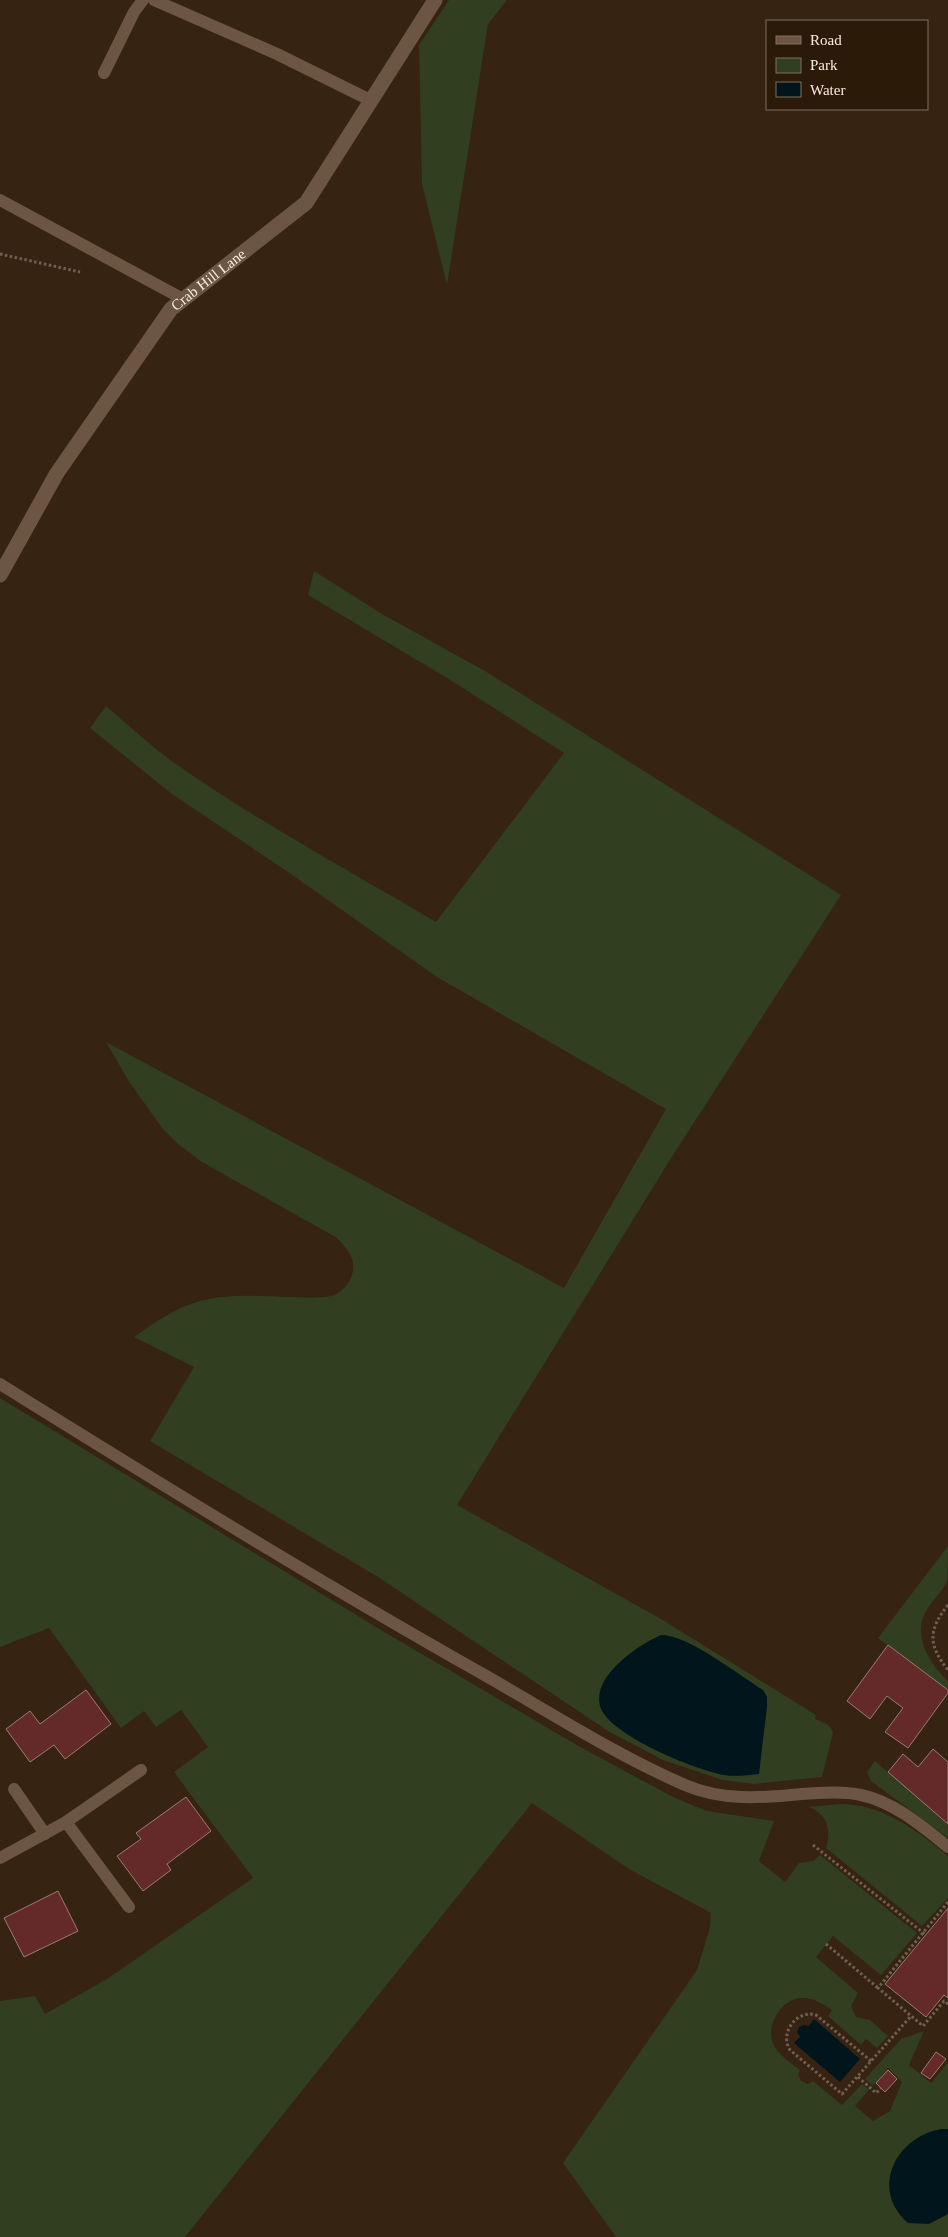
<svg xmlns="http://www.w3.org/2000/svg" width="948" height="2237" viewBox="0 0 948 2237" font-family="'Times New Roman',serif">
<style>
.green{fill:#313e1f;fill-rule:evenodd}
.water{fill:#00151c}
.building{fill:#642a29;stroke:#9a7a77}
.lines{fill:none;stroke-linecap:round;stroke-linejoin:round}
.path{stroke:#716051;stroke-width:3;stroke-dasharray:2.5 2.5;stroke-linecap:butt}
.lane{stroke:#6c5643;stroke-width:12}
.street{stroke:#6c5643;stroke-width:15}
.labels{text-anchor:middle;stroke-width:4;stroke-linejoin:round;paint-order:stroke}
.street-label{font-size:15px;fill:#f9ece1;stroke:#2c1a08}
</style>
<rect width="100%" height="100%" fill="#362312"/>
<!-- green -->
<g class="green">
<polygon points="449,0 507,0 488,24 447,285 422,184 419,45"/>
<path d="M314,571L382,614L485,671L841,895L673,1155L457,1505L661,1619L816,1715L815,1719C823,1722 831,1724 833,1733L822,1777L753,1784L723,1780L663,1760L608,1731L378,1577L150,1441L194,1367L134,1337C153,1324 174,1308 197,1302C226,1293 259,1296 289,1297C302,1297 317,1299 331,1296C344,1292 355,1278 353,1264C352,1254 344,1246 337,1238L202,1162L178,1144L162,1128L128,1080L106,1042L564,1288L666,1109L437,977L288,872L172,794L90,728L106,706C128,725 150,745 173,762C257,821 348,870 436,922L564,753L452,681L308,595ZM661,1635C689,1636 738,1675 763,1690L767,1697V1706L758,1774L724,1775L672,1758L640,1647Z"/>
<path d="M0,1398L381,1630L582,1748L675,1798L707,1811L774,1821L759,1861L785,1882L799,1863L813,1861L820,1855L917,1933L881,1975L833,1936L816,1957L858,1993L851,2006L856,2017L870,2020L888,2036L877,2048L866,2039L861,2045L828,2016L832,2010C822,2003 812,1997 800,1998C778,2001 763,2031 776,2049C782,2057 792,2064 800,2070L798,2074L801,2081L808,2084L813,2081L842,2105L862,2084L869,2090L855,2106L873,2121L890,2111L902,2082L888,2068L873,2086L865,2079L901,2039L924,2031L909,2065L931,2083L948,2062V2237H616L563,2163L697,1970L710,1927L711,1913L629,1869L532,1803L185,2237H0V2001L35,1996L45,2014L107,1979L253,1878L174,1772L208,1747L181,1710L156,1727L144,1711L121,1728L49,1628L0,1647Z"/>
<path d="M948,1546C948,1556 948,1572 947,1581C942,1593 931,1601 925,1613C913,1638 930,1664 948,1681V1690L878,1638Z"/>
<polygon points="875,1761 948,1824 948,1838 871,1781 867,1772"/>
<path d="M840,1804C883,1804 916,1830 948,1856V1898L922,1926L826,1848C832,1830 827,1813 808,1807Z"/>
</g>
<!-- water -->
<g class="water">
<path d="M661,1635C689,1635 738,1675 763,1690L767,1697V1706L759,1774C747,1775 736,1777 724,1775C696,1770 608,1735 600,1706C592,1676 638,1645 661,1635Z"/>
<polygon points="814,2019 860,2059 840,2082 794,2043 800,2037 797,2032 799,2027 804,2025 809,2026"/>
<path d="M941,2129H948V2214L929,2224L908,2223C869,2189 896,2137 941,2129Z"/>
</g>
<!-- building -->
<g class="building">
<polygon points="888,1645 948,1690 948,1693 908,1748 885,1732 903,1708 887,1696 870,1719 847,1701"/>
<polygon points="86,1690 111,1724 65,1759 54,1745 30,1762 6,1729 30,1711 40,1724"/>
<polygon points="933,1749 948,1762 948,1824 888,1772 903,1754 918,1767"/>
<polygon points="186,1797 211,1831 167,1864 171,1870 143,1891 117,1856 141,1839 136,1833"/>
<polygon points="58,1891 78,1931 24,1957 4,1918"/>
<polygon points="948,1908 948,1998 944,1995 926,2017 885,1984"/>
<polygon points="936,2052 946,2059 930,2079 921,2073"/>
<polygon points="888,2070 897,2079 885,2092 876,2083"/>
</g>
<g class="lines">
<!-- path -->
<g class="path">
<polyline points="0,254 80,272"/>
<path d="M948,1605C928,1630 928,1645 948,1670"/>
<polyline points="813,1845 926,1935"/>
<polyline points="948,1902 878,1988 923,2026 944,2001 948,2004"/>
<polyline points="826,1944 878,1988"/>
<path d="M871,2061L816,2015C797,2009 779,2033 790,2050L842,2094L911,2016"/>
<polyline points="858,2077 876,2093 881,2088"/>
</g>
<!-- lane -->
<g class="lane">
<polyline points="154,0 277,54 370,100"/>
<polyline points="104,73 134,12 143,0"/>
<polyline points="0,200 183,299"/>
<path d="M0,1384C159,1483 318,1581 481,1673C548,1711 614,1754 685,1785C721,1801 763,1798 802,1794C821,1793 841,1791 861,1795C894,1802 922,1826 948,1847"/>
<polyline points="14,1789 45,1834"/>
<polyline points="66,1822 129,1907"/>
<polyline points="0,1858 66,1822 141,1770"/>
</g>
<!-- street -->
<path class="street" id="s1" d="M0,575L57,473L171,309L306,203L435,0"/>
</g>
<g class="labels">
<!-- street labels -->
<g class="street-label">
<text dy="5" stroke="none"><textPath href="#s1" startOffset="364">Crab Hill Lane</textPath></text>
</g>
</g>
<!-- legend -->
<rect x="766" y="20" width="162" height="90" fill="#2c1a08" stroke="#7e6e5f"/>
<rect x="776" y="36" width="25" height="8" fill="#6c5643" stroke="#7e6e5f"/>
<text x="810" y="45" font-size="15" fill="#f9ece1">Road</text>
<rect x="776" y="58" width="25" height="15" fill="#313e1f" stroke="#7e6e5f"/>
<text x="810" y="70" font-size="15" fill="#f9ece1">Park</text>
<rect x="776" y="82" width="25" height="15" fill="#00151c" stroke="#7e6e5f"/>
<text x="810" y="95" font-size="15" fill="#f9ece1">Water</text>
</svg>
